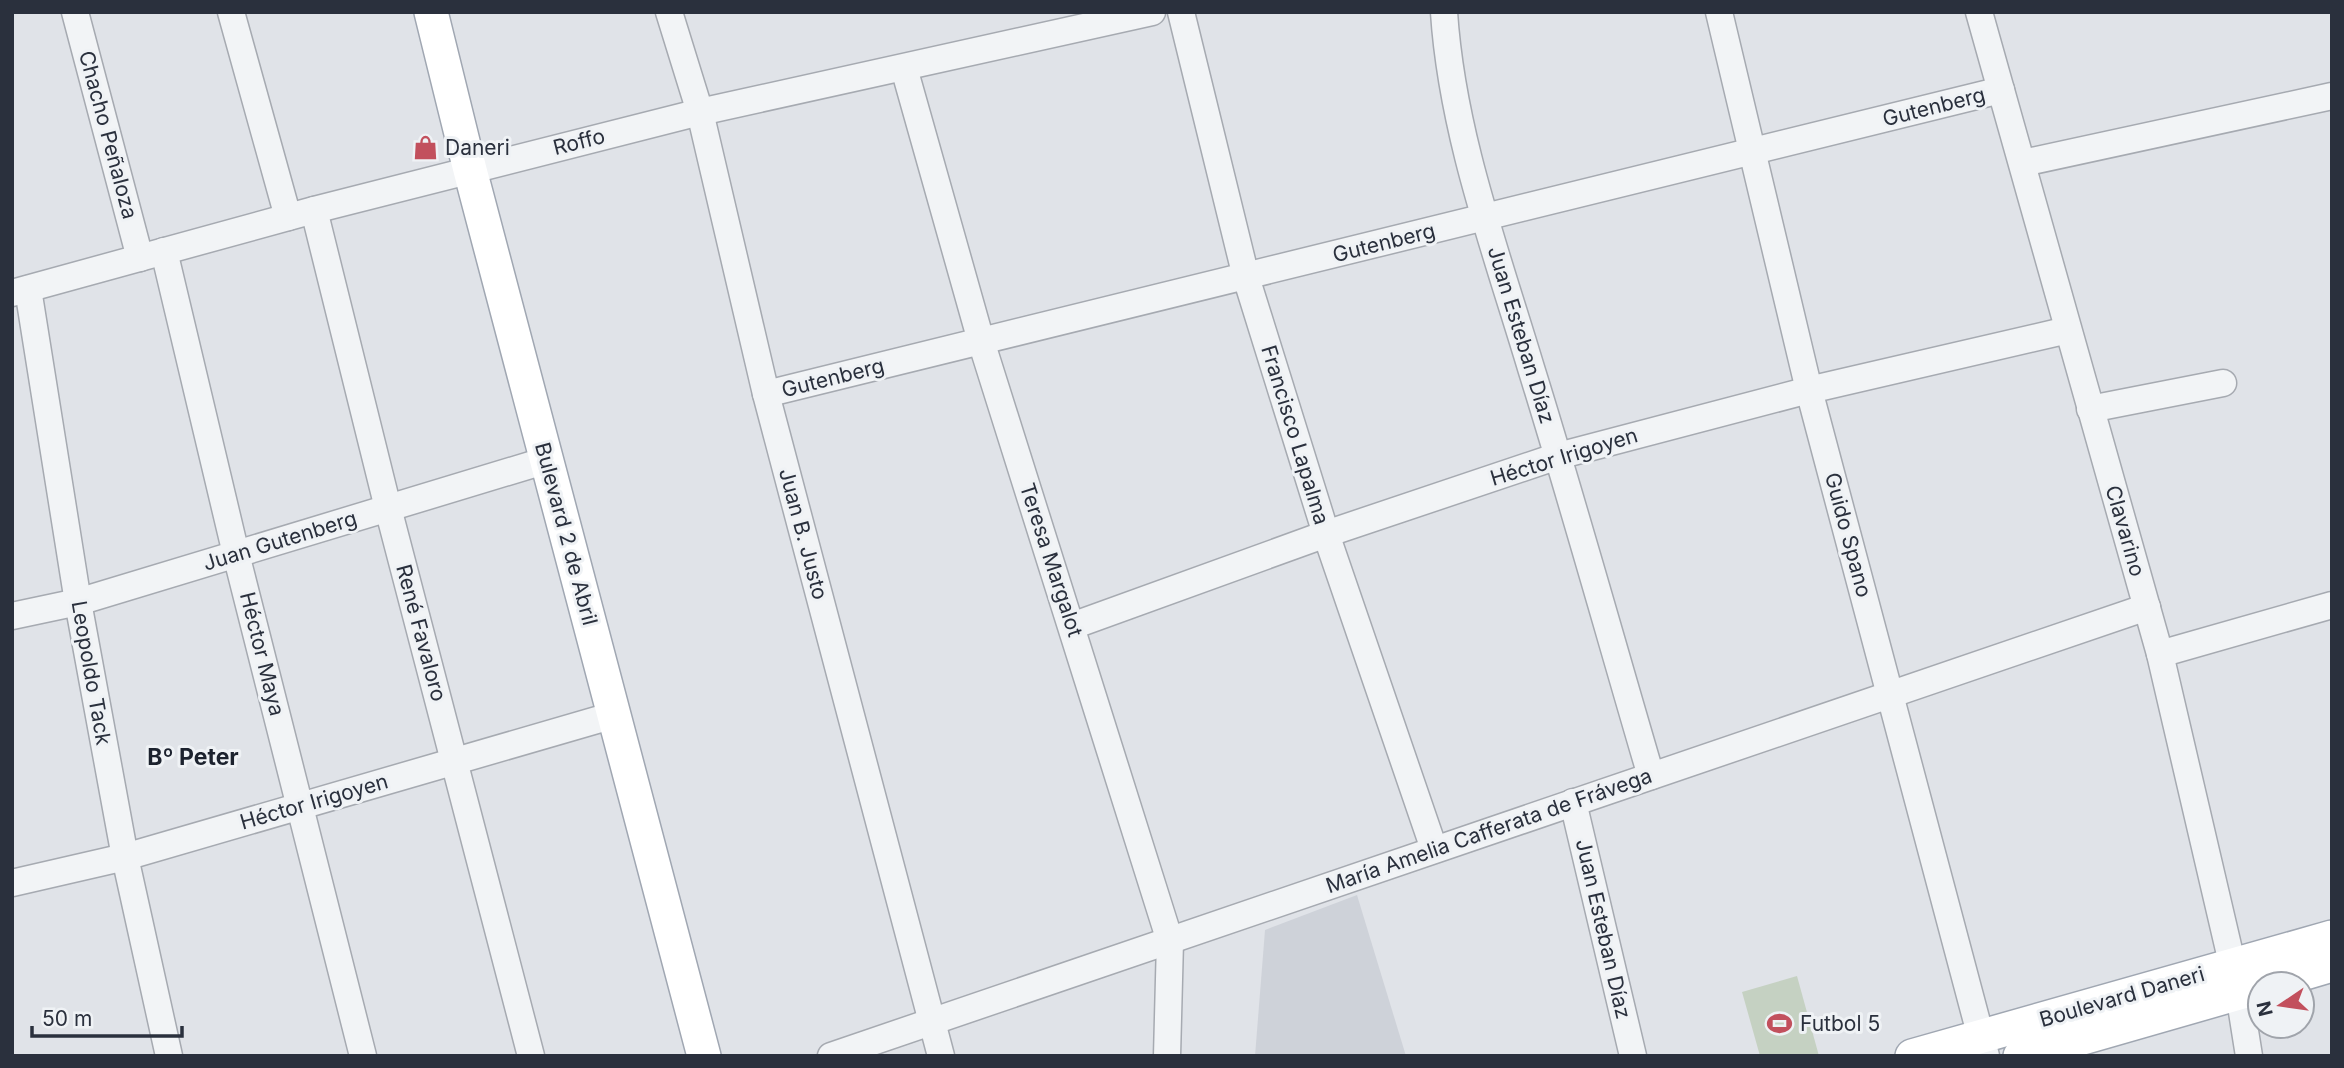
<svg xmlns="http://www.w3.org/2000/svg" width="2344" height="1068" viewBox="0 0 2344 1068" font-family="Inter,sans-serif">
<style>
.built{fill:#ced2d9}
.green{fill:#c5d1c2}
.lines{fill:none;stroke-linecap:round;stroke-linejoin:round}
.minor-casing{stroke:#a6aab1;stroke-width:29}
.major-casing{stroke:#a0a7b2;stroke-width:36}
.minor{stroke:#f2f4f6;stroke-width:26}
.major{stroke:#fff;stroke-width:33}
.labels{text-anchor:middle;stroke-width:6;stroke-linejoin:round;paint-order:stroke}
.street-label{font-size:21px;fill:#2a303d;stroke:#eff2f5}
.poi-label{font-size:21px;fill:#2a303d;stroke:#eff2f5;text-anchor:start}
.neighbourhood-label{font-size:23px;font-weight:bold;fill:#1c222e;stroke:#eff2f5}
</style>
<rect width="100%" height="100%" fill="#e0e3e8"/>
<!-- built -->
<polygon class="built" points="1357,895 1406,1056 1255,1056 1265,930"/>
<!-- green -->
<polygon class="green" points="1797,976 1819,1056 1760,1056 1742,992"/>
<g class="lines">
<defs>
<g id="minor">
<polyline points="75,12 140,258"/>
<polyline points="231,12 288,217"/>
<polyline points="669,12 700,112 766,394 941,1056"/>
<polyline points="1181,12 1246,277 1326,534 1434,849"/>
<path d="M1444,12C1452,134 1496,251 1531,368C1573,503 1611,640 1651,776"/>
<polyline points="1719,12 1809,390 1986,1056"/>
<polyline points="1979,12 2160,654 2239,993 2249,1056"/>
<polyline points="904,68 981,341 1170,941 1167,1056"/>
<polyline points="2023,163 2332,96"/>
<polyline points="314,210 388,508 531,1056"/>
<polyline points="164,251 236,554 363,1056"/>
<polyline points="28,289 78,602 125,857 169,1056"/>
<polyline points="12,293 314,210 700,112 1152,12"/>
<polyline points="766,394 2001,90"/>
<polyline points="2090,409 2223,383"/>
<polyline points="12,616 78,602 547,460"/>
<polyline points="1072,626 1326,534 1558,456 1809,390 2068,330"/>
<polyline points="2160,654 2332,605"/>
<polyline points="1573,802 1633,1056"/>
<polyline points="12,883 125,857 614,715"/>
<polyline points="831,1056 2147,607"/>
</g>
<g id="major">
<polyline points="431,12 470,170 704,1056"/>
<polyline points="2268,984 2332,965"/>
<polyline points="1912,1056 2332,937"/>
<polyline points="2020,1056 2260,987"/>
</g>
</defs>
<!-- minor casing -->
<use href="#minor" class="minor-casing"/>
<!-- major casing -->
<use href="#major" class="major-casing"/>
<!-- minor -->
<use href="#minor" class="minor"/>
<!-- major -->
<use href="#major" class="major"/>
</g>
<!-- icons -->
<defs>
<symbol id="shop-bare" viewBox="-9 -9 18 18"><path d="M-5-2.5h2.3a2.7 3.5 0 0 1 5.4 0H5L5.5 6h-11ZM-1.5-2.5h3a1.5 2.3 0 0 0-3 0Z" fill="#c2505d" stroke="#eff2f5" stroke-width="2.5" paint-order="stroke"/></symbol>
<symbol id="stadium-bare" viewBox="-9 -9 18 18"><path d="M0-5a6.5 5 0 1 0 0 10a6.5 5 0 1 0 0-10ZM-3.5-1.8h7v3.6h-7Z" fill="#c2505d" stroke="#eff2f5" stroke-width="2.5" paint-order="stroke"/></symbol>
</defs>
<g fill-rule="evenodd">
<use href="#shop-bare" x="408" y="130" width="35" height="35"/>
<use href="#stadium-bare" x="1762" y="1006" width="35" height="35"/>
</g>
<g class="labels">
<!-- street labels -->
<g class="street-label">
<text transform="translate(1934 107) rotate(-14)" y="7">Gutenberg</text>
<text transform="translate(108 135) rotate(75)" y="7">Chacho Peñaloza</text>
<text transform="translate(579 142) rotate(-14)" y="7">Roffo</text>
<text transform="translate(1384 243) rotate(-14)" y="7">Gutenberg</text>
<text transform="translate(1521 335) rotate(73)" y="7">Juan Esteban Díaz</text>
<text transform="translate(833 378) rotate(-14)" y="7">Gutenberg</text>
<text transform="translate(1295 435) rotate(73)" y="7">Francisco Lapalma</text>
<text transform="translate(1564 457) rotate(-17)" y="7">Héctor Irigoyen</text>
<text transform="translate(2125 531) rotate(74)" y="7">Clavarino</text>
<text transform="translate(566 534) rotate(75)" y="7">Bulevard 2 de Abril</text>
<text transform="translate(803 534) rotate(75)" y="7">Juan B. Justo</text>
<text transform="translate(1848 535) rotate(75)" y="7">Guido Spano</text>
<text transform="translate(280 541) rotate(-17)" y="7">Juan Gutenberg</text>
<text transform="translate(1051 560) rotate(72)" y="7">Teresa Margalot</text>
<text transform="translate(421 633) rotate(75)" y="7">René Favaloro</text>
<text transform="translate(262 654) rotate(76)" y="7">Héctor Maya</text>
<text transform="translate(91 673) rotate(80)" y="7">Leopoldo Tack</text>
<text transform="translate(314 802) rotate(-16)" y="7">Héctor Irigoyen</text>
<text transform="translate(1489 831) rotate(-19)" y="7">María Amelia Cafferata de Frávega</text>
<text transform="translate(1603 929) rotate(77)" y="7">Juan Esteban Díaz</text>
<text transform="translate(2122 997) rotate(-16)" y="7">Boulevard Daneri</text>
</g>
<!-- poi labels -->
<g class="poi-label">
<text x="445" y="155">Daneri</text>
<text x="1800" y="1031">Futbol 5</text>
</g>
<!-- neighbourhood labels -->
<g class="neighbourhood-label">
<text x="193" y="765">Bº Peter</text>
</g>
</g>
<!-- border -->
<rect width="2344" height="1068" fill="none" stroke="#2a303d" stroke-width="28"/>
<!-- north arrow -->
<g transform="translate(2281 1005) rotate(257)"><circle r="33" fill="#eff2f5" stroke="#a0a4ab" stroke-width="2"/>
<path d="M0-5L12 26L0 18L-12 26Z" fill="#c2505d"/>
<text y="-10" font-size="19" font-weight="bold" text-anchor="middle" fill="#2a303d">N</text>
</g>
<!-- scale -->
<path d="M32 1026v10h150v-10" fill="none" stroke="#2a303d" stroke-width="3.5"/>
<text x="42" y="1026" font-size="21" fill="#2a303d" stroke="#eff2f5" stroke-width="5" paint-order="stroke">50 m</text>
</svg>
